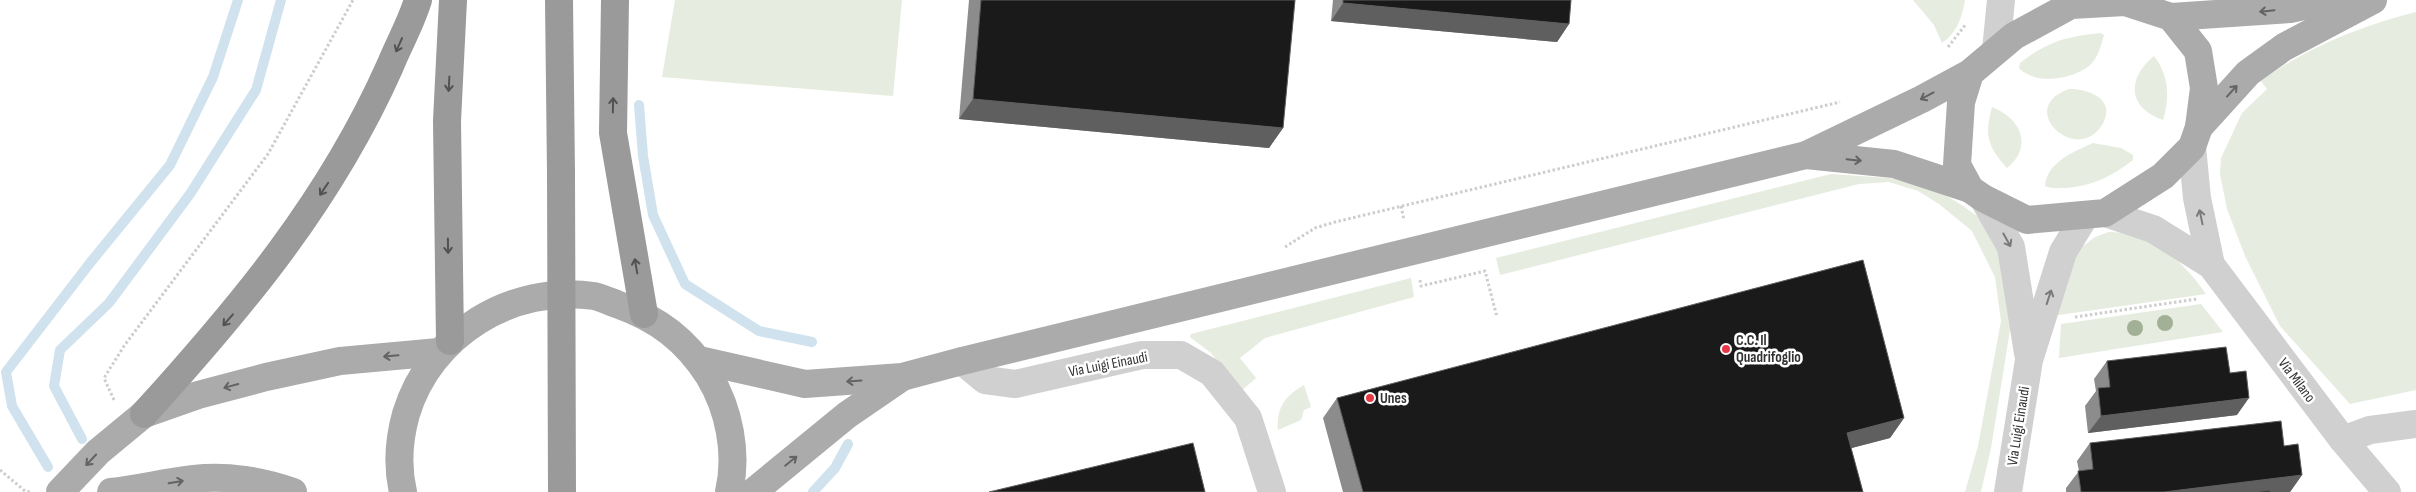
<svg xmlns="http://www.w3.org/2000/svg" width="2416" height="492" viewBox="0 0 2416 492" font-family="'Sofia Sans Condensed',sans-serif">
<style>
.green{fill:#e6ecdf}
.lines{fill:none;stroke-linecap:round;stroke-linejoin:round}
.stream{stroke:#cfe2ee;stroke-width:10}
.path{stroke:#cdcdcd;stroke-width:3;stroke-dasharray:2.5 2.5;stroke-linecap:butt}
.minor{stroke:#d0d0d0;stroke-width:28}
.major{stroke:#ababab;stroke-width:28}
.highway{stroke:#9a9a9a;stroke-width:28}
.highway-bridge{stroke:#9a9a9a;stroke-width:28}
.tree{fill:#a2b095}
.wall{fill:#8c8c8c}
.shaded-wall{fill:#5f5f5f}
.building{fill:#1a1a1a;stroke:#5f5f5f}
.oneway{stroke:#636363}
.oneway2{stroke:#525252}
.oneway3{stroke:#7a7a7a}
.poi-dot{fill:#e63946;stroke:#fff;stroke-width:2}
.labels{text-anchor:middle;stroke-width:5;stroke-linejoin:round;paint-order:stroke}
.poi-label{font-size:15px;font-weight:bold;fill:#333;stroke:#fff;text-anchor:start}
.street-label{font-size:15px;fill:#333;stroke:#fff}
</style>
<rect width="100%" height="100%" fill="#fff"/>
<!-- green -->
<g class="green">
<polygon points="675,0 902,0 893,96 662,77"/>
<path d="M1913,0H1965C1962,17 1957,33 1942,43L1934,25Z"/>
<path d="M2416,12V390L2350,404L2280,326L2245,256L2227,209L2220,174L2221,158L2242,113L2267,89L2261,81C2307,47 2361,26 2416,12Z"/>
<path d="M2101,33L2104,35C2101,45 2098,59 2089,66C2071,80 2035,85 2019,68L2020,63C2047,42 2067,36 2101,33Z"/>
<path d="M2154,56C2169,76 2170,97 2163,120C2128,108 2126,79 2154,56Z"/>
<path d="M2069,89C2090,89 2117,100 2102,125C2077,166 2014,108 2069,89Z"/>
<path d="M1992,107C2020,118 2034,146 2007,168C1988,147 1984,136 1992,107Z"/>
<path d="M2093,143L2121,148L2133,155V160C2111,177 2092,186 2065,188C2058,188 2052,189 2045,186C2047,162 2075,151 2093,143Z"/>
<polygon points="1831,174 1889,178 1921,184 1944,194 1963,206 1980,218 1996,238 2011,324 1991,448 1981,492 1965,492 1978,446 2001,321 1995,277 1972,231 1939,204 1918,191 1889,182 1859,184 1500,275 1496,258"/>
<path d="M2109,232C2151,232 2183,261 2206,294L2052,316L2074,253L2095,237Z"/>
<polygon points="1411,278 1414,297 1265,338 1240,358 1256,378 1240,392 1211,353 1190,337 1191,334"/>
<polygon points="2201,304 2223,332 2059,358 2061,324"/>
<path d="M1304,385L1311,407L1304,410L1301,420L1278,430C1276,408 1286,395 1304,385Z"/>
</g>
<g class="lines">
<!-- stream -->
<g class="stream">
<polyline points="639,105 643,156 653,215 685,284 759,331 812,342"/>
<polyline points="82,439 54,386 60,350 109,303 190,194 256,90 281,0"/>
<polyline points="48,467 12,406 6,372 90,263 170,165 213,77 238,0"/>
<polyline points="813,492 835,468 848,444"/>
</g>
<!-- path -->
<g class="path">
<polyline points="1948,47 1966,24"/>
<polyline points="1401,206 1404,220"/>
<polyline points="1285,247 1315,228 1335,222 1840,102"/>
<polyline points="1420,280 1421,286 1485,271 1497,317"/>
<polyline points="2075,317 2197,299"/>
<polyline points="114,400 104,378 124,346 268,154 353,0"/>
<polyline points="0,470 25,491 30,492"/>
</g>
<!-- minor -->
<g class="minor">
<polyline points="1996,50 2001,0"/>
<polyline points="2192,147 2197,198 2211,265"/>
<polyline points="1983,198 2011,247 2028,353"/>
<polyline points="2105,213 2153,229 2211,265 2343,440 2387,492"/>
<polyline points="962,361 985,380 1015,384 1142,355 1181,355 1212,373 1248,418 1272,492"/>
<polyline points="2343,440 2370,430 2416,424"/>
<polyline points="2008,492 2029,360 2063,252 2085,216"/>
</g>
<!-- major -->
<g class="major">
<polyline points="2171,17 2290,9 2332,0"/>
<polyline points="2199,127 2248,73 2284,47 2373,0"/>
<polyline points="1806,155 1894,164 1970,189"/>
<polyline points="699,360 805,384 902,377 962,361 1806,155 1922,99 1970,73 2014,36 2071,5 2125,2 2171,17 2198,51 2204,88 2199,127 2192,147 2163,176 2105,213 2027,220 1983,198 1970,189 1957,165 1961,102 1970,73"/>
<polyline points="60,492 98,452 144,414 198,395 266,377 340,361 439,352"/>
<path d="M111,492C139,489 166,482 194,479C226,475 263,481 293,492"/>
<path d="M403,492C397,466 399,439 406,414C430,334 512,284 594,296C602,298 611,302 619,305C658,319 686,340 709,376C729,409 738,453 729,492"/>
<polyline points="753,492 847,415 901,378"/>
</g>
<!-- highway -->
<g class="highway">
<polyline points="559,0 561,173"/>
<polyline points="615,0 613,133 644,314"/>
<polyline points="450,341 447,121 453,0"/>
<path d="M144,414C242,306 330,201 390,66C399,44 411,23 418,0"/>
</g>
<!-- highway-bridge -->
<polyline class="highway-bridge" points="561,173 562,492"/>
</g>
<!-- trees -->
<g class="tree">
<circle cx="2165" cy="323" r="8"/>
<circle cx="2135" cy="328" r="8"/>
</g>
<!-- wall -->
<g class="wall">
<polygon points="969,0 1295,0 1283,128 1269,148 959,119"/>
<polygon points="1333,0 1571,0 1569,24 1557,42 1331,21"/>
<polygon points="2107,361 2230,373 2237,415 2088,433 2085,406 2096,391 2094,379"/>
<polygon points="1337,398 1904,418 1890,438 1851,448 1863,492 1343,492 1323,418"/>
<polygon points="2090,443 2284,446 2302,475 2290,492 2066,492 2066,488 2079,471 2077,461"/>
</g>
<!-- shaded-wall -->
<g class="shaded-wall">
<polygon points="1343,3 1569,24 1557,42 1331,21"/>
<polygon points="973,99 1283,128 1269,148 959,119"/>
<polygon points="2249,398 2237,415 2088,433 2101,416"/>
<polygon points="1904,418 1890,438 1833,453 1847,433"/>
<polygon points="2302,475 2290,492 2164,492"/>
</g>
<!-- building -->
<g class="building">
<polygon points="981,0 1295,0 1283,128 973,99"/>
<polygon points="1343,0 1571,0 1569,24 1343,3"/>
<polygon points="1863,260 1904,418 1847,433 1863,492 1363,492 1337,398"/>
<polygon points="2226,347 2230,373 2246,371 2249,398 2101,416 2098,388 2110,387 2107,361"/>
<polygon points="2281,421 2284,446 2298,444 2302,475 2164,492 2081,492 2078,471 2093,469 2090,443"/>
<polygon points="1193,443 1205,492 989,492"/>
<polygon points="2270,490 2270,492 2254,492"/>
</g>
<!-- one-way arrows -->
<defs><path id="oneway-shaft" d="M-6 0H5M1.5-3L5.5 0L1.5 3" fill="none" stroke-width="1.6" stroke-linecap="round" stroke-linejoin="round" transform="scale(1.25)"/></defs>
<g class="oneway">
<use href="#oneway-shaft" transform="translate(2267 11) rotate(174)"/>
<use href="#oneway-shaft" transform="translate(2232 91) rotate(-48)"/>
<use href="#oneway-shaft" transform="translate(1927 96) rotate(152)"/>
<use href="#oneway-shaft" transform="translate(1854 160) rotate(6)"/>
<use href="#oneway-shaft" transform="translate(391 356) rotate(175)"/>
<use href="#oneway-shaft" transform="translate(854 381) rotate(176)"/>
<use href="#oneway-shaft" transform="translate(231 386) rotate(165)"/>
<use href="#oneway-shaft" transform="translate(91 460) rotate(133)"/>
<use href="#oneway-shaft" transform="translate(791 461) rotate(-39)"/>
<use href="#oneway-shaft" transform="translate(176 482) rotate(-10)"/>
</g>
<g class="oneway2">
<use href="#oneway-shaft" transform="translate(399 45) rotate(114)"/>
<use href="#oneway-shaft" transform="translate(449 84) rotate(93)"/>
<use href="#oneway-shaft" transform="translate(613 105) rotate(-89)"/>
<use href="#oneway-shaft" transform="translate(324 189) rotate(124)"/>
<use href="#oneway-shaft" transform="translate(448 246) rotate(89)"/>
<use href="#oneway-shaft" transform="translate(636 266) rotate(-100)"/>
<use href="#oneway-shaft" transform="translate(228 320) rotate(131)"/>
</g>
<g class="oneway3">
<use href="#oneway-shaft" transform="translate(2201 217) rotate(-102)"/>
<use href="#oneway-shaft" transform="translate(2007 240) rotate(61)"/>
<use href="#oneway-shaft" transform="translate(2049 297) rotate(-72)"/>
</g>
<!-- markers -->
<g class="poi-dot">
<circle cx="1726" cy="349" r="5"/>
<circle cx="1370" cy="398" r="5"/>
</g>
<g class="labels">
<!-- poi labels -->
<g class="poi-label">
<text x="1736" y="345">C.C. Il<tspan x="1736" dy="17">Quadrifoglio</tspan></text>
<text x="1380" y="403">Unes</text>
</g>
<!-- street labels -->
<g class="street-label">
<text transform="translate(1108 364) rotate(-11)" y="5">Via Luigi Einaudi</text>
<text transform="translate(2297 380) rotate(53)" y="5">Via Milano</text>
<text transform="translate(2018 426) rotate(-81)" y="5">Via Luigi Einaudi</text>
</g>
</g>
</svg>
